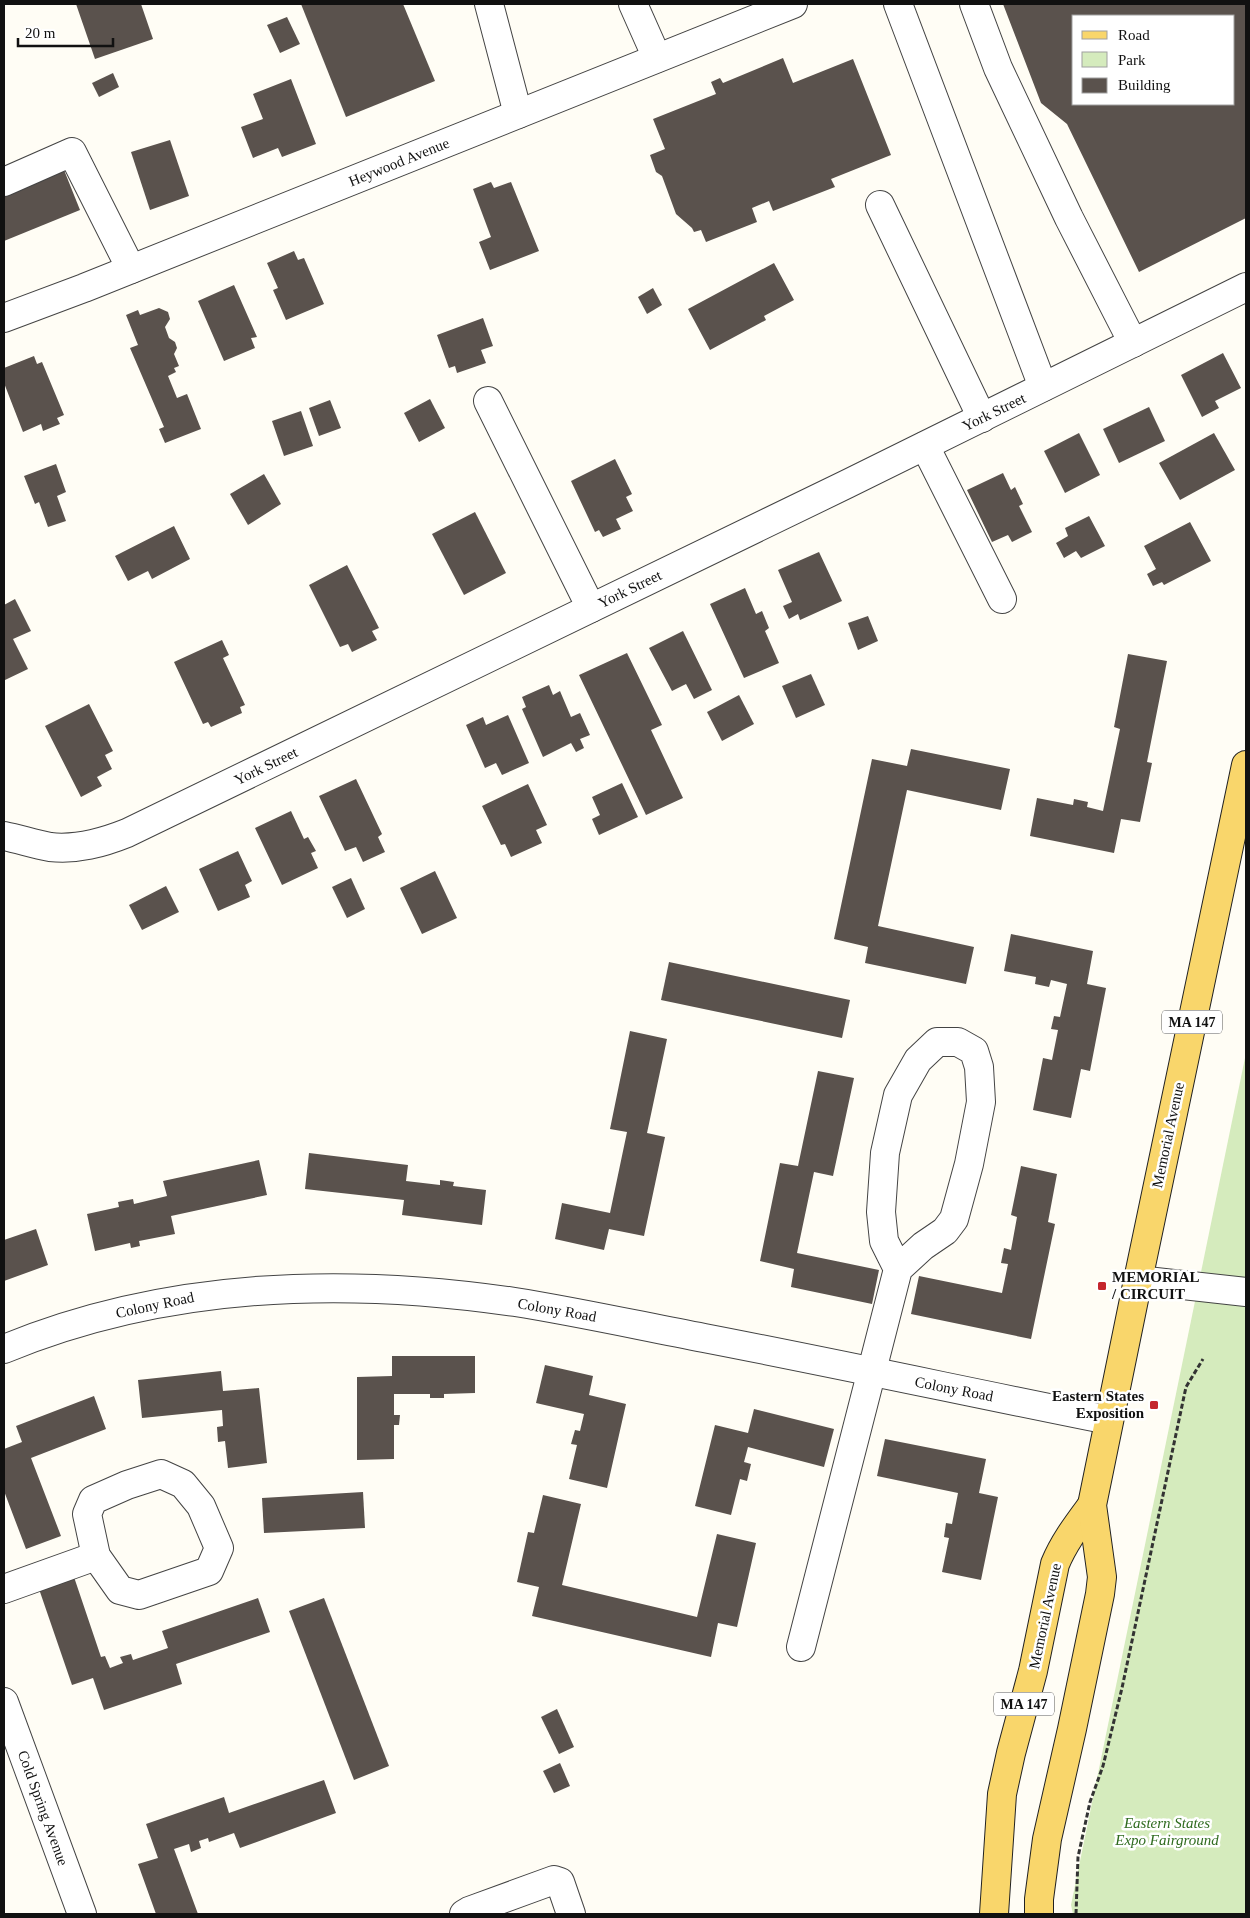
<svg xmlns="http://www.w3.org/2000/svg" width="1250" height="1918" viewBox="0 0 1250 1918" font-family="'Times New Roman',serif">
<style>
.green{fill:#d5ebbd}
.building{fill:#5a524d;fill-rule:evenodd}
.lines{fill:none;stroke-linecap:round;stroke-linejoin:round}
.minor-casing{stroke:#444;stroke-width:30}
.major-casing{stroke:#222;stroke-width:30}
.path{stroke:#333;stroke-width:3;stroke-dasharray:5 2.5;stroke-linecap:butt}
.minor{stroke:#fff;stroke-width:28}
.major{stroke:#f9d66b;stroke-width:28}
.poi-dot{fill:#c4262e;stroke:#fff;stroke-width:2}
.labels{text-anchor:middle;stroke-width:5;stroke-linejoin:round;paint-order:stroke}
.shield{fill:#fff;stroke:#585858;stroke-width:1}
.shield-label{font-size:14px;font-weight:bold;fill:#111}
.street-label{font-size:15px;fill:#111;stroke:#fff}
.poi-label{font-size:15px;font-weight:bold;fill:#111;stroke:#fff;text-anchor:start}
.park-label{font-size:15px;font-style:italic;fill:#2f6b1f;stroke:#fff}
</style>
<rect width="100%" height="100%" fill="#fffdf5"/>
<!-- green -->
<polygon class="green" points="1246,1053 1246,1914 1073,1914 1071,1905"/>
<!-- building -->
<g class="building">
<polygon points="76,4 141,4 153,39 95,59"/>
<polygon points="301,4 403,4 435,81 346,117"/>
<path d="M1003,4H1246V218L1139,272L1067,124L1041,103ZM1074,16H1234V104H1074Z"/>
<polygon points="287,17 300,44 280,53 267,25"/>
<polygon points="783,58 793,83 853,59 891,155 831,179 835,187 773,211 769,201 752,208 757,222 706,242 701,230 694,232 692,228 676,214 662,176 656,172 650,155 665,149 653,119 716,94 711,82 720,78 723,83"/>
<polygon points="113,73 119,87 99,97 92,83"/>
<polygon points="291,79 316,144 282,157 278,148 253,158 241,127 263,119 253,94"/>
<polygon points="170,140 189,196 150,210 131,152"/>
<polygon points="62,165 80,210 4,241 4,188"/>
<polygon points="491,182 494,188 511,182 539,251 490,270 479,242 491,237 473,189"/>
<polygon points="294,251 298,260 304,258 324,304 286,320 273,290 278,288 267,263"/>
<polygon points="774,263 794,300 764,316 766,320 710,350 688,309"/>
<polygon points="234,285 257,337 251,338 255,348 224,361 198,301"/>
<polygon points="653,288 662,305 647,314 638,297"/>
<polygon points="159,308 168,312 170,319 165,327 169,338 175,342 177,348 174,354 179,366 174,368 176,372 168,376 177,398 187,394 201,429 165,443 159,429 164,427 130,348 138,345 126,315 138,310 140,315"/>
<polygon points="483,318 493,346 481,350 486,363 457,373 455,366 449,368 437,335"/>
<polygon points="1223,353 1241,388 1215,401 1219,408 1202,417 1181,375"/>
<polygon points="34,356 37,364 42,362 64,415 57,418 60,424 43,431 41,424 23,432 4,383 4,368"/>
<polygon points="430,399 445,428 419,442 404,413"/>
<polygon points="330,400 341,428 319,436 309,408"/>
<polygon points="1149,407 1165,441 1119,463 1103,429"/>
<polygon points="301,411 313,446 284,456 272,421"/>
<polygon points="1079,433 1100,475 1065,493 1044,451"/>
<polygon points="1214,433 1235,470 1180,500 1159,463"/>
<polygon points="615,459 632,494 626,497 633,511 616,519 621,529 603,537 599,530 595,532 571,481"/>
<polygon points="56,464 66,492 57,496 66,521 48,527 39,502 35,504 24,476"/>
<polygon points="1003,473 1011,490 1015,487 1023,504 1019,506 1032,532 1012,542 1008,535 992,542 967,490"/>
<polygon points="264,474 281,504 248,525 230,494"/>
<polygon points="475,512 506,573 464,595 432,534"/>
<polygon points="1089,516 1105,546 1081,558 1076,551 1064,558 1056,543 1068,536 1065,528"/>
<polygon points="1190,522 1211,561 1164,585 1162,582 1153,586 1147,574 1156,569 1144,546"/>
<polygon points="174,526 190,559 152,579 148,571 128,581 115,556"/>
<polygon points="819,552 842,601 800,620 798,614 789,619 783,606 792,602 778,570"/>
<polygon points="347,565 379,628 372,631 377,640 352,652 348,644 340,647 309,585"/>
<polygon points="745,588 756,614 762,611 769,628 765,631 779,663 744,678 710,604"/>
<polygon points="15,599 31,631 13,639 28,669 5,680 4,605"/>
<polygon points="868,616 878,641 858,650 848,623"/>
<polygon points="683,631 712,690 694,699 686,684 672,691 649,648"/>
<polygon points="222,640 229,655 223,658 245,705 240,707 242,713 211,727 208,722 203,724 174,662"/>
<polygon points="627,653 662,725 651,730 683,798 646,815 579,675"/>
<polygon points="1128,654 1167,661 1147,762 1152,763 1140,822 1121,819 1114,853 1030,836 1037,798 1073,805 1074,799 1088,802 1087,807 1103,811 1120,729 1114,727"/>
<polygon points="811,674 825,705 796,718 782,686"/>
<polygon points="549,685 553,695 560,691 571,717 580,713 590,735 580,739 584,748 576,752 571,743 543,757 522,709 526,707 522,697"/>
<polygon points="739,695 754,724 722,741 707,712"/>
<polygon points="89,704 113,751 105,755 112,769 97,777 102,786 81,797 45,726"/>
<polygon points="508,715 529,763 502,775 496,763 485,768 466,725 483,717 486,725"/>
<polygon points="911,749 1010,769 1001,810 907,790 878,926 974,947 966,984 865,963 868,947 834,939 872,759 907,766"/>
<polygon points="356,779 382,834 378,837 385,852 363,862 356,847 345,851 319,796"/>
<polygon points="622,783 638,817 599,835 592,819 600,815 592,797"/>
<polygon points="528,784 547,825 536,830 542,843 511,857 505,844 501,845 482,806"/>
<polygon points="291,811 304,839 308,837 316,851 311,853 318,868 282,885 255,828"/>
<polygon points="238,851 252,881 245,885 250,897 218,911 199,869"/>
<polygon points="435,871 457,918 422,934 400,888"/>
<polygon points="351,878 365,909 347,918 332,887"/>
<polygon points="166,886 179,912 142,930 129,905"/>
<polygon points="1011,934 1093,951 1087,984 1106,988 1090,1071 1081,1069 1071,1118 1033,1110 1043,1058 1052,1060 1058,1030 1051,1029 1054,1016 1060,1017 1067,984 1051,980 1049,987 1035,984 1036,977 1004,971"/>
<polygon points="669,962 850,1000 842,1038 661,1000"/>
<polygon points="630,1031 667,1039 647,1133 665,1137 644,1236 609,1229 604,1250 555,1239 562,1203 610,1213 627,1132 610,1129"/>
<polygon points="818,1071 854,1078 833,1176 814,1172 797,1253 879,1270 872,1304 791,1287 794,1269 760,1261 780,1163 798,1166"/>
<polygon points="309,1153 408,1165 406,1181 440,1185 440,1180 454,1182 453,1186 486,1190 482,1225 402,1215 404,1200 305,1189"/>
<polygon points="259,1160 267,1195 171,1216 175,1234 139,1241 140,1246 131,1248 130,1243 95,1251 87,1214 119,1207 118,1202 133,1199 134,1204 167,1196 163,1181"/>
<polygon points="1021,1166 1057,1174 1048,1222 1055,1224 1031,1339 911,1314 919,1276 1002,1293 1008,1264 1001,1263 1004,1248 1011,1250 1017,1217 1011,1215"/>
<polygon points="36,1229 48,1265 4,1281 4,1240"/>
<polygon points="392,1356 475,1356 475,1393 444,1394 444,1398 430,1398 430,1394 394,1394 394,1415 400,1415 399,1425 394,1425 394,1459 357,1460 357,1377 392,1376"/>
<polygon points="545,1365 593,1376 589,1395 626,1404 607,1488 569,1479 577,1445 571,1444 575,1430 580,1431 584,1414 536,1403"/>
<polygon points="221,1371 223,1391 259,1388 267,1463 228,1468 225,1441 218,1442 217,1427 223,1426 222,1410 142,1418 138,1380"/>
<polygon points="94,1396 106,1429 31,1458 61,1536 26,1549 4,1491 4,1449 22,1442 16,1426"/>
<polygon points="754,1409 834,1429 824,1467 748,1447 744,1462 751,1464 747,1481 740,1479 731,1515 695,1506 715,1425 748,1433"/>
<polygon points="885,1439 986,1459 979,1493 998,1497 981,1580 942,1572 949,1538 944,1537 946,1523 952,1524 958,1493 877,1476"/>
<polygon points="363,1492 365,1528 264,1533 262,1498"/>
<polygon points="543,1495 581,1504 562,1585 697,1617 717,1534 756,1543 737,1627 718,1623 711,1657 532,1616 539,1587 517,1582 528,1532 534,1533"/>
<polygon points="74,1577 101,1657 105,1656 110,1668 123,1663 120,1657 131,1654 133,1660 168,1648 162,1631 258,1598 270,1632 176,1664 182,1684 104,1710 93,1678 72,1685 39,1589"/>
<polygon points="324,1598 389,1766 354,1780 289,1611"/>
<polygon points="557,1709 574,1747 559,1754 541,1717"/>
<polygon points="560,1763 570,1786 554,1793 543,1771"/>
<polygon points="324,1780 336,1813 240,1848 234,1833 209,1842 208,1838 199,1841 201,1848 191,1852 189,1844 174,1849 198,1914 156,1914 138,1864 158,1858 146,1824 224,1797 229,1813"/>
</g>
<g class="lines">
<defs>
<g id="minor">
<polyline points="489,4 518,114"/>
<polyline points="633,4 657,58"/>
<polyline points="898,4 1043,387"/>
<polyline points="974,4 998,68 1069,218 1133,343"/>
<polyline points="4,182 72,152 131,269"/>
<polyline points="880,205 982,418"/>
<polyline points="4,318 84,288 793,4"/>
<polyline points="488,401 591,608"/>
<polyline points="925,446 1002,599"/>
<path d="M4,836C19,839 34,844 50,847C77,850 102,843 127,833L847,484L1246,287"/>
<polyline points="1138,1280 1246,1292"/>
<path d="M4,1349C166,1282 344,1277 515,1302C578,1312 641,1326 704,1338C839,1364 973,1393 1108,1420"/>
<polygon points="161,1474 183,1484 201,1506 219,1548 209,1571 139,1595 120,1590 96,1556 87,1514 93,1500 127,1485"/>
<polyline points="4,1589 96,1556"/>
<polyline points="801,1647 898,1269 923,1246 945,1231 954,1219 969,1164 981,1102 979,1067 974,1051 958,1042 937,1042 918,1060 898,1095 885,1153 881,1212 884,1241 898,1269"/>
<polyline points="4,1702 82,1914"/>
<polyline points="464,1914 469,1911 554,1880 560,1882 571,1914"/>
</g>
<g id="major">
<path d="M994,1914L1002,1794L1011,1753L1033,1671L1055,1564C1064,1542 1078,1524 1092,1505"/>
<polyline points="1039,1914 1039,1899 1047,1839 1072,1729 1100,1594 1102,1577 1092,1505 1138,1280 1246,765"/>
</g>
</defs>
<!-- minor casing -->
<use href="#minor" class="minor-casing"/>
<!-- major casing -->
<use href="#major" class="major-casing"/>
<!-- path -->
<polyline class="path" points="1076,1914 1078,1857 1090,1802 1103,1766 1122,1688 1186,1387 1203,1359"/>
<!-- minor -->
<use href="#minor" class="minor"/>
<!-- major -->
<use href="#major" class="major"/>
</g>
<!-- markers -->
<g class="poi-dot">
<rect x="1097" y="1281" width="10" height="10" rx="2.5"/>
<rect x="1149" y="1400" width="10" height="10" rx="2.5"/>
</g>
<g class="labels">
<!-- shield labels -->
<g class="shield">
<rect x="1162" y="1010.5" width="60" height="23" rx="4"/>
<rect x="994" y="1692.5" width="60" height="23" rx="4"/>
</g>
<g class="shield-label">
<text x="1192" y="1027">MA 147</text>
<text x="1024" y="1709">MA 147</text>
</g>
<!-- street labels -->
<g class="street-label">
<text transform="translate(399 162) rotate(-22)" y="5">Heywood Avenue</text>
<text transform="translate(994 412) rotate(-26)" y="5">York Street</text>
<text transform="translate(630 589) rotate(-26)" y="5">York Street</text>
<text transform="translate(266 766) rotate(-26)" y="5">York Street</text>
<text transform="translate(1168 1135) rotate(-78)" y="5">Memorial Avenue</text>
<text transform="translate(155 1305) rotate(-12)" y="5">Colony Road</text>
<text transform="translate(557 1310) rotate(10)" y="5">Colony Road</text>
<text transform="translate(954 1389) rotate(11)" y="5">Colony Road</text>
<text transform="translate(1045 1616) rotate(-78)" y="5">Memorial Avenue</text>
<text transform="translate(43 1808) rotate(70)" y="5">Cold Spring Avenue</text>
</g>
<!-- poi labels -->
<g class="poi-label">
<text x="1112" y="1282">MEMORIAL<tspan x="1112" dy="17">/ CIRCUIT</tspan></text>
<text x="1144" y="1401" text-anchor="end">Eastern States<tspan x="1144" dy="17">Exposition</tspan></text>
</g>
<!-- park labels -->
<g class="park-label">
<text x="1167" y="1828">Eastern States<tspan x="1167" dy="17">Expo Fairground</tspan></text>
</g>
</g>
<!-- border -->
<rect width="1250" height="1918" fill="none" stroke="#111111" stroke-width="10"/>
<!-- legend -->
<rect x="1072" y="15" width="162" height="90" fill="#ffffff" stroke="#a0a0a0"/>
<rect x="1082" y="31" width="25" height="8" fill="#f9d66b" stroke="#a0a0a0"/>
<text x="1118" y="40" font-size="15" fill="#111111">Road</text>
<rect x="1082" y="52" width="25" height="15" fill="#d5ebbd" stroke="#a0a0a0"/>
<text x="1118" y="65" font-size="15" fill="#111111">Park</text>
<rect x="1082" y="78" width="25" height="15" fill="#5a524d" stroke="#a0a0a0"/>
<text x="1118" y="90" font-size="15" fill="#111111">Building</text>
<!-- scale -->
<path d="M18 38v8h95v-8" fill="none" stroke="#111111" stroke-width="2.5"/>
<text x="25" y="38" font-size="15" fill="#111111" stroke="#ffffff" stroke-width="4" paint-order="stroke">20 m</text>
</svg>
